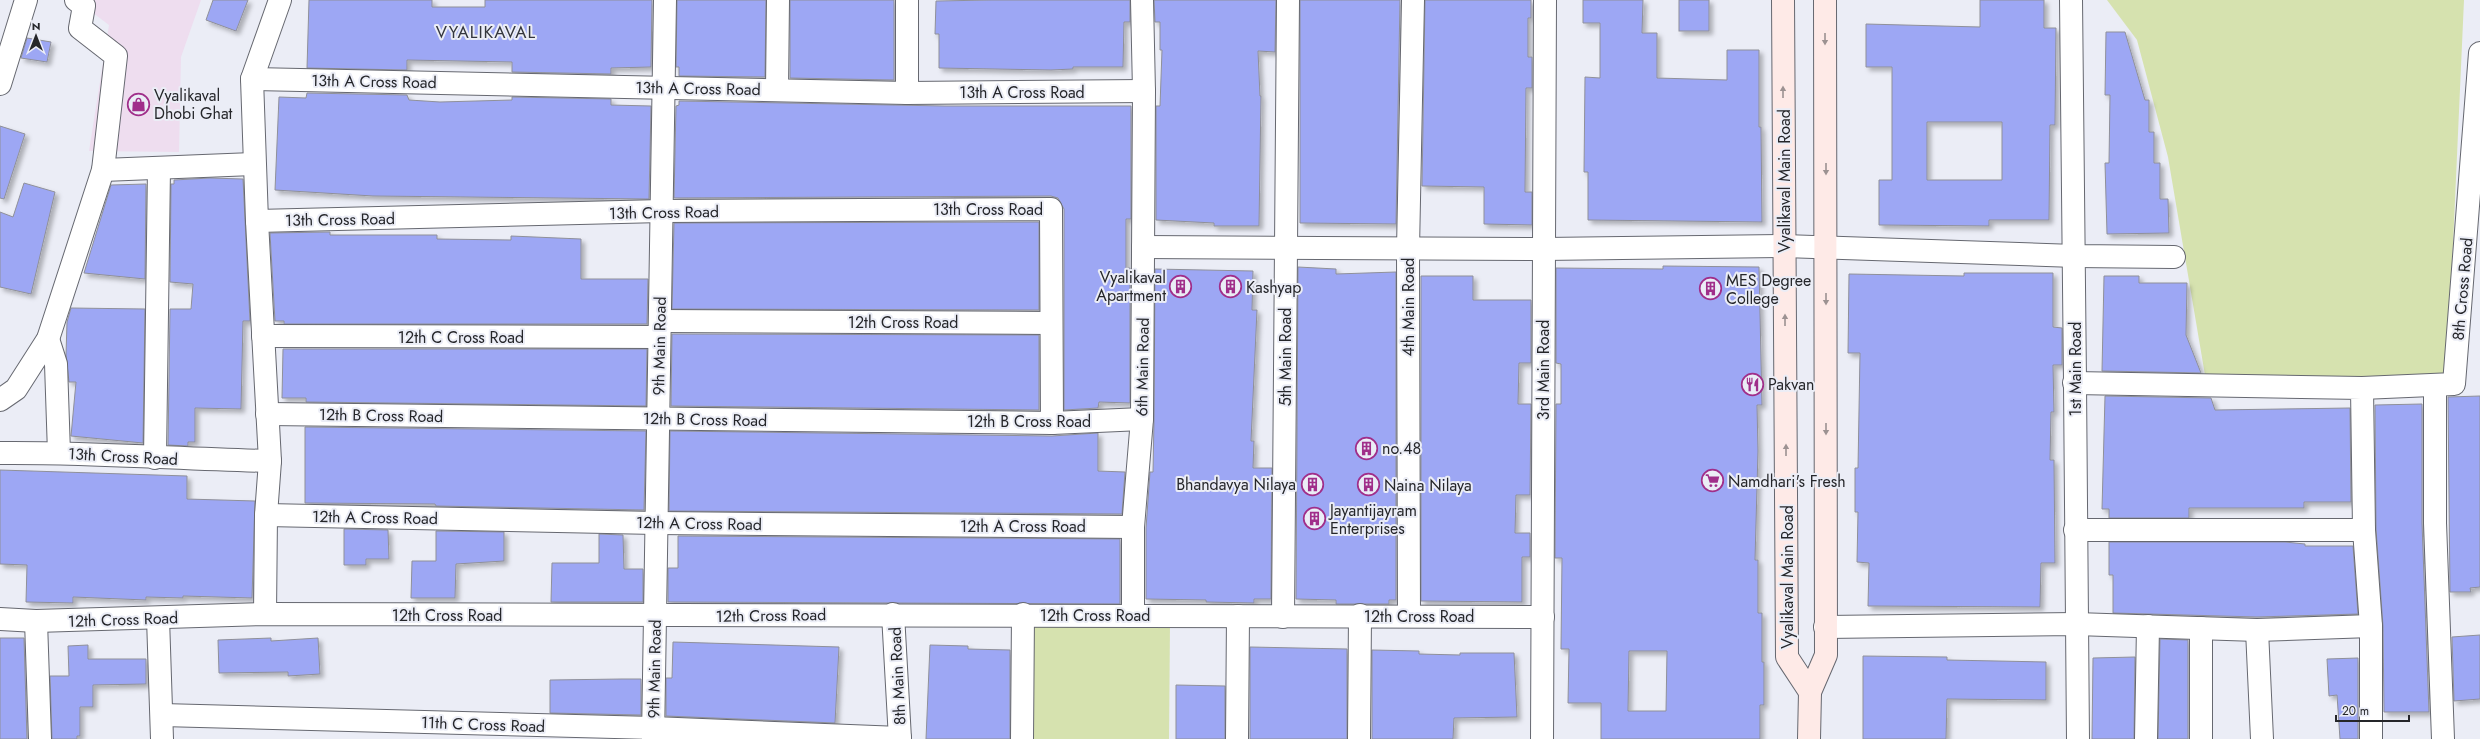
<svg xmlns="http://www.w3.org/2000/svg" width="2480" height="739" viewBox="0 0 2480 739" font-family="Jost,sans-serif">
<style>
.industrial{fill:#eeddef}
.green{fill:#d6e2af}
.building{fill:#9da7f4;stroke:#8f9099;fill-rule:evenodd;filter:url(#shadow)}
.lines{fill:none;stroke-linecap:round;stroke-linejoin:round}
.street-casing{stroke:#666870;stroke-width:24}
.secondary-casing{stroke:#666870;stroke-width:24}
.street{stroke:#fff;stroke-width:22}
.secondary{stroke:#feeae7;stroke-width:22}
.oneway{fill:#9c9292}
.labels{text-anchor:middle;stroke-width:4;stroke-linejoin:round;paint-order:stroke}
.street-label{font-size:16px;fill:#25262a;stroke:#ebedf6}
.poi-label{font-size:16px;fill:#25262a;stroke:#ebedf6;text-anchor:start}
.neighbourhood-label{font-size:17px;letter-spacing:1px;fill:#34363d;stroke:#ebedf6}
</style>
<defs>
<filter id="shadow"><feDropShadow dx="3.5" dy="3.5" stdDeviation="2" flood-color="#0004"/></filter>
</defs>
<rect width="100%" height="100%" fill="#ebedf6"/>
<!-- industrial -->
<polygon class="industrial" points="76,0 201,0 181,57 179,152 89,151 109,25"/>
<!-- green -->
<g class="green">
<polygon points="2107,0 2464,0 2447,378 2206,381 2168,157 2137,40"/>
<polygon points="1033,623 1170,623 1169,739 1033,739"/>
</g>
<!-- building -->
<g class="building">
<polygon points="213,0 248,0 236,31 206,20"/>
<polygon points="309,0 432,0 432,7 485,7 485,0 652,0 651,67 611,68 611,74 512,72 512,62 407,60 407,70 307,68"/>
<polygon points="677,0 766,0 765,77 679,76 679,67 676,67"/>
<polygon points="790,0 894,0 894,80 790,78"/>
<polygon points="991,0 1130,0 1130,22 1124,22 1123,67 1073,67 1073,69 1051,70 939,68 939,34 935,34 936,1"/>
<polygon points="1154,0 1276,0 1275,52 1258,51 1260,96 1261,96 1259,226 1214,226 1214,223 1156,220 1156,106 1160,106 1162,50 1160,50 1160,22 1155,22"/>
<polygon points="1300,0 1400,0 1396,224 1300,223"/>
<polygon points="1425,0 1531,0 1531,18 1528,18 1528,57 1532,57 1532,88 1526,88 1525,192 1532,192 1532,225 1484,224 1484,187 1422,186"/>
<polygon points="1583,0 1643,0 1642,33 1657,33 1657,78 1727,80 1727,50 1759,50 1759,127 1761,127 1762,222 1588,220 1588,172 1584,172 1585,77 1600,78 1600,23 1583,23"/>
<rect x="1679" y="0" width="30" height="31"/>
<path d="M1980,0H2044V28H2056L2055,125H2050L2049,220H1989V226L1879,225V180H1892V67H1866V24L1980,27ZM1927,122H2002V180H1927Z"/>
<polygon points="2106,32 2125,32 2145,100 2149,100 2149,132 2154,132 2154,163 2160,163 2160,199 2168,199 2169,233 2107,234 2105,163 2109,163 2110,95 2105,95"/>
<polygon points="27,38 51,42 47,62 21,58"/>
<polygon points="307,93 407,95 409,100 440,102 512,100 512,97 611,99 611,105 651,106 649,199 373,196 275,190 279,97 306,98"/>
<polygon points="679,101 945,106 1131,106 1131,219 1126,219 1126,268 1130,268 1130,403 1099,402 1098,408 1064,410 1064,209 1058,198 1051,196 674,198 676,106 679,105"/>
<polygon points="0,126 25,134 4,199 0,198"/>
<polygon points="210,178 243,179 250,321 243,321 241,409 195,408 195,442 188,442 188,446 168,445 170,309 191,309 193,284 170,282 171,184 174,184 174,180"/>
<polygon points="24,183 55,192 31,294 0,287 0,212 13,217"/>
<polygon points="146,184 145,279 84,273 111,185"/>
<polygon points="1039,222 1039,310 672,309 674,223"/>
<polygon points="330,232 330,235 437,235 437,239 511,240 511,236 581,239 581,279 648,279 647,324 284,324 284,321 275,321 270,233"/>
<path d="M1663,266L1759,267L1762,405H1757L1758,451L1755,560H1758V613H1762V662H1764V705H1760V739H1601V703H1568L1569,649H1561L1562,558H1555L1556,404H1561V364L1556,363V268L1663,269ZM1629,651H1667L1666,711H1628Z"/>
<polygon points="1298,267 1336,269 1336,274 1396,272 1396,600 1389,600 1389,604 1336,604 1336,600 1296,599"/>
<polygon points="1155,269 1253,271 1252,310 1257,310 1251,441 1254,441 1253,468 1272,468 1271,599 1254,599 1254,603 1206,602 1206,600 1146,599 1146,528 1150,472 1153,472 1154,419"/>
<polygon points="1964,273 2053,273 2053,327 2062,328 2062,365 2053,365 2054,412 2051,412 2050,460 2054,460 2055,563 2041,563 2040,607 1868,606 1869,563 1857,562 1858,512 1855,512 1855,468 1858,468 1860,353 1848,353 1849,274 1964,276"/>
<polygon points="1421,276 1473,276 1473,300 1531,300 1531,363 1519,363 1518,404 1531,404 1530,495 1516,495 1515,533 1530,533 1530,557 1522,557 1522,602 1421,601"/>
<polygon points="2104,276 2139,276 2139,283 2187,283 2186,335 2201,373 2102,371"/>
<polygon points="71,308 145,309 143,443 71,436 76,382 69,382 66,355 67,322"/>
<polygon points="672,334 1039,335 1039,410 671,406"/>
<polygon points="283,349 647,349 646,406 306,402 306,398 282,398"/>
<polygon points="2105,396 2211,398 2215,410 2350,408 2351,502 2304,502 2304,508 2189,508 2189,518 2109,518 2109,509 2102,509"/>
<polygon points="2480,396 2480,587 2470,588 2471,592 2450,592 2448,397"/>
<polygon points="2422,404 2422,523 2429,712 2384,712 2383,626 2376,529 2375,405"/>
<polygon points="305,427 646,431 644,510 436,506 435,504 305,503"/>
<polygon points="670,431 1052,436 1098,433 1098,471 1125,472 1122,514 669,511"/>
<polygon points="0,470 187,476 187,499 255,501 252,598 183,596 183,598 146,597 146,600 73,597 73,603 26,602 27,565 0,564"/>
<polygon points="344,529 388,530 389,559 366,559 366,565 344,565"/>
<polygon points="436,531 504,532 504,561 456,564 455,598 411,598 412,561 436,561"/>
<polygon points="599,534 623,535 624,569 643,569 643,602 551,602 552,563 599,563"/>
<polygon points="678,536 1120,539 1120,604 668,602 668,568 678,568"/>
<polygon points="2109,542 2285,542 2305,544 2305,546 2353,546 2358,614 2257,617 2113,613 2113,575 2109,575"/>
<polygon points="2480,635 2480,699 2454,701 2452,637"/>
<polygon points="0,638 24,638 27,739 0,739"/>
<polygon points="271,638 271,641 318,638 320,674 288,676 288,672 219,673 218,640"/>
<polygon points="2160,639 2188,640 2188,739 2158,739"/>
<polygon points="673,642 839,647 835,723 666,716 666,678 672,678"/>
<polygon points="88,645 88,659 146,659 146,684 93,685 93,707 80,707 80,736 77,736 77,739 52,739 50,676 69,676 68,646"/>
<polygon points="930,645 968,646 968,649 1010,650 1010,739 926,739"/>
<polygon points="1250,647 1347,649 1347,739 1250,739"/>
<polygon points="1372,650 1419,651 1419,654 1460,655 1460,653 1514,653 1517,717 1454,718 1453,739 1372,739"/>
<polygon points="1863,656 1947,657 1947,660 2046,662 2046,700 1947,699 1946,739 1863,739"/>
<polygon points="2135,657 2134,739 2092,739 2093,658"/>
<polygon points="2358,658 2358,739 2340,739 2337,695 2329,696 2327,659"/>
<polygon points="622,679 641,679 641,715 550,713 550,680"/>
<polygon points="1176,685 1225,686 1225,739 1176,739"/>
</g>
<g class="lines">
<defs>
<g id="street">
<path d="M2071,0C2075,246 2075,493 2078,739"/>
<polyline points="252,79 907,93 1144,91"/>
<polyline points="0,84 26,0"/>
<polyline points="777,90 778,0"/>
<polyline points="907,93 907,0"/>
<polyline points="103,170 253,164"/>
<polyline points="257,221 252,79 280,0"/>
<polyline points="1143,247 1544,249 1784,246 2075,256 2174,257"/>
<polyline points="660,321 1050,323"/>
<polyline points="263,336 659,337"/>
<polyline points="48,339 56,364 59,453"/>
<polyline points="2074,383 2362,388 2364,530 2371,626 2371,739"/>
<polyline points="2435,385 2435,523 2443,739"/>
<polyline points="2362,388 2454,384 2480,53"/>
<polyline points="0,400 16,389 48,339 103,170 116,56 80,28 84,6 76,0"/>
<polyline points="267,414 1052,423 1142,419"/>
<path d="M0,453C90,452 180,459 270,461"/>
<polyline points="155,458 159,168"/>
<polyline points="266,515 656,523 1133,527"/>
<polyline points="2075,530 2364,530"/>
<polyline points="265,614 266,515 270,461 257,221 662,211 1051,209 1052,423"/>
<polyline points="893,614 900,739"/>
<polyline points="1133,615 1133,527 1142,419 1144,91 1142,0"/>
<polyline points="1409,615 1408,249 1413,0"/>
<polyline points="1283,617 1288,0"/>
<polyline points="158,618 162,739"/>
<polyline points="0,619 36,621 265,614 1543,617"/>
<polyline points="36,621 40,739"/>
<polyline points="1825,627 2076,624 2257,630 2371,626"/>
<polyline points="2201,628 2201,739"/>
<polyline points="2257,630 2262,739"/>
<polyline points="162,715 653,728 900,738"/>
<polyline points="653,739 665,0"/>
<polyline points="1022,739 1023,614"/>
<polyline points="1237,739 1238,616"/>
<polyline points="1359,739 1360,615"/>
<polyline points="1542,739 1545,0"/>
<polyline points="2146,739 2148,626"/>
</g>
<g id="secondary">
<polyline points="1783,0 1787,657 1810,692"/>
<polyline points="1809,739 1810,692 1826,655 1825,0"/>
</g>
</defs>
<!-- street casing -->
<use href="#street" class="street-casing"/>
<!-- secondary casing -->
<use href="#secondary" class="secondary-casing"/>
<!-- street -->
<use href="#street" class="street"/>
<!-- secondary -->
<use href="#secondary" class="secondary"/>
</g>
<!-- one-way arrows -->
<defs><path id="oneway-solid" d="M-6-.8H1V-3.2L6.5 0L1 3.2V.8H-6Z"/></defs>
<g class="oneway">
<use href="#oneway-solid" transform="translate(1825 39) rotate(90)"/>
<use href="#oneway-solid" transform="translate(1783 92) rotate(-90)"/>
<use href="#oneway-solid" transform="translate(1826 169) rotate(90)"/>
<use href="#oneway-solid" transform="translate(1826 299) rotate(90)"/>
<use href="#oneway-solid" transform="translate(1785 320) rotate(-90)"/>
<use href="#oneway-solid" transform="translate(1826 429) rotate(90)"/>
<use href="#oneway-solid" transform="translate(1786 450) rotate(-90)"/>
</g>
<!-- icons -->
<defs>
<symbol id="shop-ring" viewBox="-11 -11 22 22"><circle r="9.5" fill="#ebedf6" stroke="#a02e8a" stroke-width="1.5"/><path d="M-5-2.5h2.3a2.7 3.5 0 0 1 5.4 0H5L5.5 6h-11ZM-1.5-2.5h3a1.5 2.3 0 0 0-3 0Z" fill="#a02e8a"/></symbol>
<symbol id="building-ring" viewBox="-11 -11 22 22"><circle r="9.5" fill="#ebedf6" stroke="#a02e8a" stroke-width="1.5"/><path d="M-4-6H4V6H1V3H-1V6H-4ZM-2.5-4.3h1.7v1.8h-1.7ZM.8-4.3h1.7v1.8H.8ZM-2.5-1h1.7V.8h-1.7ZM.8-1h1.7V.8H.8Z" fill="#a02e8a"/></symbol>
<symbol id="restaurant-ring" viewBox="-11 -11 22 22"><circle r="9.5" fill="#ebedf6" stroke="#a02e8a" stroke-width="1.5"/><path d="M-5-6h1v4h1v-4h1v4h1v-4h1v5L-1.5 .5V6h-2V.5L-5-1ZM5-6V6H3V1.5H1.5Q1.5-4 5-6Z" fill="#a02e8a"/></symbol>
<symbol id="supermarket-ring" viewBox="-11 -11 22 22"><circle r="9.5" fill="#ebedf6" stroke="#a02e8a" stroke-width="1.5"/><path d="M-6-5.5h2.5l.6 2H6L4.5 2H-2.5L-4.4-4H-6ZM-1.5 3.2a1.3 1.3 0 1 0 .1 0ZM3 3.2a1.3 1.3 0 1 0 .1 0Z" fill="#a02e8a"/></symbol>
</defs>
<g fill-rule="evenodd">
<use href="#shop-ring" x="126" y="92" width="25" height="25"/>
<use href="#building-ring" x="1168" y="274" width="25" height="25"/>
<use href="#building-ring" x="1218" y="274" width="25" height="25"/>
<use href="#building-ring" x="1698" y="276" width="25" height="25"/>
<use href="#restaurant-ring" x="1740" y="372" width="25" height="25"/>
<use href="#building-ring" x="1354" y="436" width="25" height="25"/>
<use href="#supermarket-ring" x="1700" y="468" width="25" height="25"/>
<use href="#building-ring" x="1300" y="472" width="25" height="25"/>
<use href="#building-ring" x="1356" y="472" width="25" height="25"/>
<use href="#building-ring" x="1302" y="506" width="25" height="25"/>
</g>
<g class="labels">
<!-- street labels -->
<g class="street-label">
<text transform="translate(374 81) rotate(1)" y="6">13th A Cross Road</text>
<text transform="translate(698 88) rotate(1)" y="6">13th A Cross Road</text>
<text x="1022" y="98">13th A Cross Road</text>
<text transform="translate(1784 181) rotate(-90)" y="6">Vyalikaval Main Road</text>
<text x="988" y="215">13th Cross Road</text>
<text transform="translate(664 212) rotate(-1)" y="6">13th Cross Road</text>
<text transform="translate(340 219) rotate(-1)" y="6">13th Cross Road</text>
<text transform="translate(2462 289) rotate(-85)" y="6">8th Cross Road</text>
<text transform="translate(1408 307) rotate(-90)" y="6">4th Main Road</text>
<text x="903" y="328">12th Cross Road</text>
<text x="461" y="343">12th C Cross Road</text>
<text transform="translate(659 346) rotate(-89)" y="6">9th Main Road</text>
<text transform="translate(1285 357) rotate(-90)" y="6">5th Main Road</text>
<text transform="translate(1142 367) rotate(-89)" y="6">6th Main Road</text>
<text transform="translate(2075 369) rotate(-90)" y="6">1st Main Road</text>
<text transform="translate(1543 370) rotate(-90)" y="6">3rd Main Road</text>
<text transform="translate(381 415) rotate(1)" y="6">12th B Cross Road</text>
<text transform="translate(705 419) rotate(1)" y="6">12th B Cross Road</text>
<text x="1029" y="427">12th B Cross Road</text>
<text transform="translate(123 456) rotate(3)" y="6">13th Cross Road</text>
<text transform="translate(375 517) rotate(1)" y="6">12th A Cross Road</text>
<text transform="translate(699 523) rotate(1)" y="6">12th A Cross Road</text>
<text x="1023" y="532">12th A Cross Road</text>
<text transform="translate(1787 577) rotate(-90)" y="6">Vyalikaval Main Road</text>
<text x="447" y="621">12th Cross Road</text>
<text transform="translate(771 615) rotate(-1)" y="6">12th Cross Road</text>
<text x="1095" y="621">12th Cross Road</text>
<text x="1419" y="622">12th Cross Road</text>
<text transform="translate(123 619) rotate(-2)" y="6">12th Cross Road</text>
<text transform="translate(654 669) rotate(-89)" y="6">9th Main Road</text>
<text transform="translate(897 676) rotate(-93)" y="6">8th Main Road</text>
<text transform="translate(483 724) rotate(2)" y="6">11th C Cross Road</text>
</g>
<!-- poi labels -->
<g class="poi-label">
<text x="154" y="101">Vyalikaval<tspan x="154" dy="18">Dhobi Ghat</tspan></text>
<text x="1166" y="283" text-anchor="end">Vyalikaval<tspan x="1166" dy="18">Apartment</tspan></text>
<text x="1726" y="286">MES Degree<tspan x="1726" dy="18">College</tspan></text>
<text x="1246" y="293">Kashyap</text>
<text x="1768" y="390">Pakvan</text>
<text x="1382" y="454">no.48</text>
<text x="1728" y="487">Namdhari's Fresh</text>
<text x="1296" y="490" text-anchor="end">Bhandavya Nilaya</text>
<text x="1384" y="491">Naina Nilaya</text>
<text x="1330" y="516">Jayantijayram<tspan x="1330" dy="18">Enterprises</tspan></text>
</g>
<!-- neighbourhood labels -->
<g class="neighbourhood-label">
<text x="486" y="38">VYALIKAVAL</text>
</g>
</g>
<!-- north arrow -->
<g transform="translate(36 36)" stroke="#ebedf6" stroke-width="3" paint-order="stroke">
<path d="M0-3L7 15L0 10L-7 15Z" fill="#25262a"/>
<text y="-6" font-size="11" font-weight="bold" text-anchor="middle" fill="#25262a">N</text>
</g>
<!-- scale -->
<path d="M2336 715v6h73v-6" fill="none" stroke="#25262a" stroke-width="2"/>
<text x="2342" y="715" font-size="12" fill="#25262a" stroke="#ebedf6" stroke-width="3" paint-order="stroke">20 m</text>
</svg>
